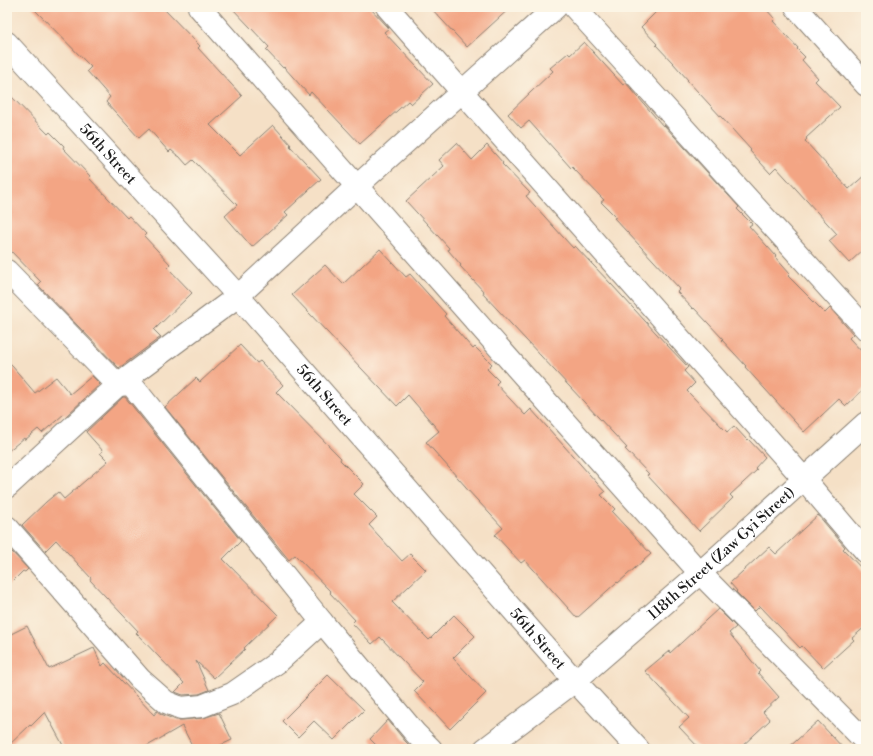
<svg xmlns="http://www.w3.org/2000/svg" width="873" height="756" viewBox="0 0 873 756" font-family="'Libre Bodoni',serif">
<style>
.building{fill:#f3a584}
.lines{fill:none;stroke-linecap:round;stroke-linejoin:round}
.street-casing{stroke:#887e71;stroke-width:24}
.street{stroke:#fff;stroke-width:22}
.labels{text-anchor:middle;stroke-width:3;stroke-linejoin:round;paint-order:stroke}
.street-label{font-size:15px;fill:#1c1c1c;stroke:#fcf5e5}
</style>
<rect width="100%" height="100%" fill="#fcf5e5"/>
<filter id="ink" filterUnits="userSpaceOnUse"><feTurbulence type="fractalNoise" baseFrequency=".025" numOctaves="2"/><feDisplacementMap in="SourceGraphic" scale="8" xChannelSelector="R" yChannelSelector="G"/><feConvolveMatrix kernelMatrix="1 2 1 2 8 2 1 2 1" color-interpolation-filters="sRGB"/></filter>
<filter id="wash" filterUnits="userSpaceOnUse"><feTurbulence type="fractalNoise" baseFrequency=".012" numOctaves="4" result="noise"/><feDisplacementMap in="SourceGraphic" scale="16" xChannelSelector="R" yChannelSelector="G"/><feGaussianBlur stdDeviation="0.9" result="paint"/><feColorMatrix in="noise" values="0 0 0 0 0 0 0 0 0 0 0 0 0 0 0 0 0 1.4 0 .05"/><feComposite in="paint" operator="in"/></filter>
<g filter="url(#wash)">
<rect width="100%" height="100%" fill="#f5e0c6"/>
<g id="blocks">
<!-- building -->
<g class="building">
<polygon points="32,7 162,7 200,46 198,48 242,96 210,125 240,155 273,125 291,145 290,146 321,179 285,212 288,215 252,247 225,216 237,205 193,160 187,165 179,156 178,156 171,150 169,152 149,129 139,138 106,102 110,97 87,71 91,67"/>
<polygon points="231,7 369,7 389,28 384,32 433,84 411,104 408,101 360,144 311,92 309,95 284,67 283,68 266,50 269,47"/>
<polygon points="430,7 511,7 467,47"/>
<polygon points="661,7 764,7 775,19 773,21 798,48 797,49 805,57 802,60 818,78 815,81 840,107 806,138 807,139 805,141 849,189 866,174 866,247 849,263 829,241 837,234 776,167 770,173 750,151 751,150 722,118 687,80 688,80 673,63 656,45 657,44 641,27"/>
<polygon points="584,42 623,85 626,83 663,126 664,125 739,207 737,209 752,224 749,226 776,256 775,257 790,274 788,276 825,313 830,308 853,334 849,338 866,356 866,387 846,406 839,399 804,432 745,367 746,366 722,340 723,339 694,308 693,309 677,292 680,289 614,218 616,217 601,202 604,200 572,167 571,168 529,121 521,128 508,114 553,71 550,68 568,53 570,55"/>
<polygon points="7,92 48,134 50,132 64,146 63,148 90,176 89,178 127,218 129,216 146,234 144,236 170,264 167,267 192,293 154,330 161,337 119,368 38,285 41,282 7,247"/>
<polygon points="457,143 472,160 487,145 503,163 502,164 530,193 526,196 573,248 575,246 612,285 667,345 688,367 684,371 695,383 687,391 727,432 734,426 747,440 748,439 765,457 755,468 757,470 730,495 733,498 699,531 647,475 649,474 625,449 627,448 483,294 484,292 460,266 461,265 448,250 449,248 406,201 444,166 439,160"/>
<polygon points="380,249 406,277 410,274 446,314 444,316 473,349 475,347 492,364 487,369 499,381 496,384 525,415 531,409 605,492 601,495 615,509 612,512 651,554 618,583 617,582 577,618 525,560 521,563 495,535 503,528 465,487 466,487 426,442 439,431 408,395 397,406 292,295 325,265 343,284"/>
<polygon points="240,345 257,363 260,361 283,385 276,392 341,458 340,460 364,484 354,494 377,517 369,525 402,561 410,554 426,570 392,602 429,640 454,615 475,636 453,658 486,693 450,729 414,691 423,682 380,637 372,644 352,623 355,620 330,593 331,592 295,555 289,560 165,407 196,378 200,382"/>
<polygon points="7,360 35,393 56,377 70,394 92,376 100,384 66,416 64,414 42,433 38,429 25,440 24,438 7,452"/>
<polygon points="123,397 125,397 241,541 223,559 278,615 244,648 245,649 214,678 196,661 209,690 199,694 183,695 175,692 184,683 136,633 138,631 90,580 91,578 56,540 45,551 22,525 46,502 58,492 64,499 108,461 100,453 103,451 86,432"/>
<polygon points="818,515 845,547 843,549 866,573 866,626 852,638 854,640 823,668 802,646 800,648 760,606 755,611 736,592 737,591 730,583 769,547 776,554"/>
<polygon points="12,552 28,569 25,572 23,571 7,587 7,556"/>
<polygon points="718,609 736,627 729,633 760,671 758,673 779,697 763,712 770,720 739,749 700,749 679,727 689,718 645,671 669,651 670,653"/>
<polygon points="27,626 49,669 94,648 102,666 105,663 154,715 157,711 161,714 176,720 182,720 203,718 219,713 232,740 212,749 194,749 182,726 142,749 65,749 45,712 31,726 30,725 7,747 7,636"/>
<polygon points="328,675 364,710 334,740 314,721 298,737 282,721"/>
<polygon points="388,720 405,741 413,749 380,749 370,739"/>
<polygon points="818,721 844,749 787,749"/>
</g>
</g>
</g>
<g filter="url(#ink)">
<use href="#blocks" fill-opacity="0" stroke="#887e71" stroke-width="1"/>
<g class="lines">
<defs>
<g id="street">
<polyline points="199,7 523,375 700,573 866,742"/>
<polyline points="387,7 804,479 866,552"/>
<polyline points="574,7 866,329"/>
<polyline points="796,7 866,85"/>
<path id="s1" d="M7,43L238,296L575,681L638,749"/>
<polyline points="7,271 118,385 131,384 322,622"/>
<polyline points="7,487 118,385 238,296 357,186 556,7"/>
<polyline points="7,527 140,679 166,702 181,708 202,706 232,694 278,662 322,622 415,733 431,749"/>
<path id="s2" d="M485,749L575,681L700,573L866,423"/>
</g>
</defs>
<!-- street casing -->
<use href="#street" class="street-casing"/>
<!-- street -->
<use href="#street" class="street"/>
</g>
</g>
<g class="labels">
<!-- street labels -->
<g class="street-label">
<text dy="5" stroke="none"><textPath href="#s1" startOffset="150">56th Street</textPath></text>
<text dy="5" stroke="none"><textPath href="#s1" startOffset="474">56th Street</textPath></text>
<text dy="5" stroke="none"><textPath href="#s2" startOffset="307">118th Street (Zaw Gyi Street)</textPath></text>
<text dy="5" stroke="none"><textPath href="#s1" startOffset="798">56th Street</textPath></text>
</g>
</g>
<!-- margin -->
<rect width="873" height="756" fill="none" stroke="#fcf5e5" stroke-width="24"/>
</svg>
